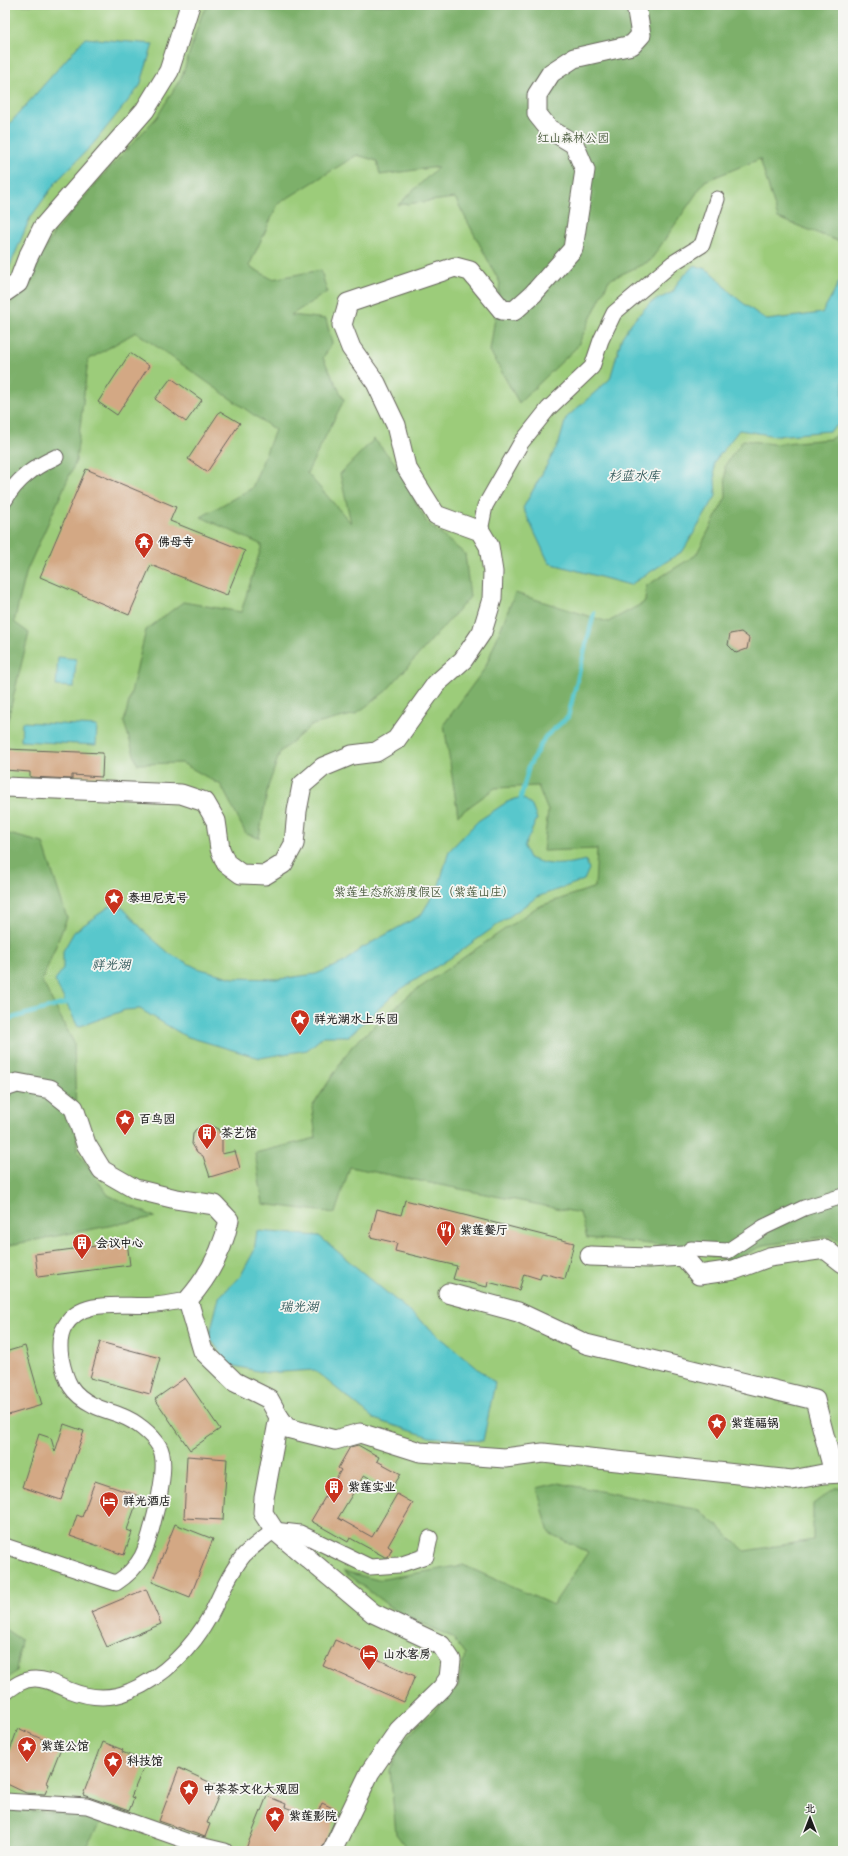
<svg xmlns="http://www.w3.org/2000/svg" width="848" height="1856" viewBox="0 0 848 1856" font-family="Pangolin,'LXGW WenKai TC',sans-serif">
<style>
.green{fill:#9ccc7a;stroke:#5c744b}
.forest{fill:#7db06a;stroke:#4c6643}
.water{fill:#59c7cc;stroke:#3a7274}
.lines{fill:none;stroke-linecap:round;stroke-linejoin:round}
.stream{stroke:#59c7cc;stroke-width:4.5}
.building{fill:#d3a884}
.minor-casing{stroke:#66635b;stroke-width:17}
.tertiary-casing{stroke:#66635b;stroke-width:21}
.minor{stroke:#fff;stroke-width:15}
.tertiary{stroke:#fff;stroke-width:19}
.labels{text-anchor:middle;stroke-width:3.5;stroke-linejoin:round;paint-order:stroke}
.park-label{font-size:12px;fill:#495a3d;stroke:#f6f6f2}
.poi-label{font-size:12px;font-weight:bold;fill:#1c1c1c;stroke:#f6f6f2;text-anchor:start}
.water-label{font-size:13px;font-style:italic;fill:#31585a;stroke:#f6f6f2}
</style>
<rect width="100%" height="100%" fill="#f6f6f2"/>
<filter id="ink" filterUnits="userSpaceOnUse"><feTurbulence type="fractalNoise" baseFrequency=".025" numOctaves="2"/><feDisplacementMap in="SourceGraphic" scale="8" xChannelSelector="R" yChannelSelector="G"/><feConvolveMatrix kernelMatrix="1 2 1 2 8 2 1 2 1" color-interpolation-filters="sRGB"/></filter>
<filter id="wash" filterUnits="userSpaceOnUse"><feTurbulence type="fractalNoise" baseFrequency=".012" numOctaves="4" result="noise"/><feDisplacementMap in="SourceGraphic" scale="16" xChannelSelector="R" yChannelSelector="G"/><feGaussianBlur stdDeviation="0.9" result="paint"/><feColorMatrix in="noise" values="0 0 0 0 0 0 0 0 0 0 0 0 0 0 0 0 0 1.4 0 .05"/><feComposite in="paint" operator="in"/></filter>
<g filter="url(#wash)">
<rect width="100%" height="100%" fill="#efe7cf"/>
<!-- green -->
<polygon class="green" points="5,5 843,5 843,1779 801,1851 5,1851"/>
<!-- forest -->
<g class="forest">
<polygon points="209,5 843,5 843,243 778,218 760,159 705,181 650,261 609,280 577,347 519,403 490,351 500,283 455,198 398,205 438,167 380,175 377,161 357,155 278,204 249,266 272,279 321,270 327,292 291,315 326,319 332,343 323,358 344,400 307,473 351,523 340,474 374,439 394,462 427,523 465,554 470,597 386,691 356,714 312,725 280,752 268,787 259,838 246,834 221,785 182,763 137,764 124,722 146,630 183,602 241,612 262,545 201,517 252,488 275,430 136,332 88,360 76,461 27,570 14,622 29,633 5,731 5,308 29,286 42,254 54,233 106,172 157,117 182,76 202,14"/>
<polygon points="843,431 843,1244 831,1236 764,1245 732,1261 671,1246 587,1238 580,1213 350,1167 335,1213 263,1204 255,1153 316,1138 312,1107 352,1046 409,995 537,907 595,887 597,849 543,851 548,811 538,786 495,788 458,815 444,724 485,668 515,593 608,622 645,602 646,586 696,555 726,497 725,465 743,440 773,444 830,439"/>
<polygon points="5,833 43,843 67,918 42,981 74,1043 77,1151 108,1195 155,1217 5,1246"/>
<polygon points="558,1483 700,1510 745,1551 813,1540 813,1504 835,1488 843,1488 843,1851 409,1851 396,1834 390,1770 402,1742 458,1687 465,1654 452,1637 394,1610 343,1571 378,1580 463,1565 553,1605 588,1552 549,1533 537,1488"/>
<polygon points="5,1629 21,1640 16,1671 5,1681"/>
<polygon points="5,1809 83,1814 102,1821 83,1851 5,1851"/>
</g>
<!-- water -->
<g class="water">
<polygon points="85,38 153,44 140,86 93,144 57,181 30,218 7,273 5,272 5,129"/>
<path d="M694,265C718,272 716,278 731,293C742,303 755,312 767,320L822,313L843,275V422L829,431L776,436L739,430L714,462L716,496L683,551L630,585L549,563L523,508L559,443L566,418L610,379L622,337L632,322L650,303L673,292L678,282Z"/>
<polygon points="58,657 76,659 74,687 56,686"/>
<polygon points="22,722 97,726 96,745 21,741"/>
<path d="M521,797L531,804L537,819L524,847L529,858C550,867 564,865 586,860L589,869L584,880L537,897L452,957L398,991L349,1036H324L307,1050L260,1058L185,1036L140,1009L125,1010L78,1027L55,981L63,968V951L74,932L110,906L123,908L147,934L170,954L197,968L233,978L279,979L316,974L345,962L360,949L421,915L439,885L449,851L478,821L507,802Z"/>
<polygon points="257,1231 319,1236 495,1383 483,1441 430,1437 374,1419 314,1370 267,1373 230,1365 209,1337 219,1297 240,1277 254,1251"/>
</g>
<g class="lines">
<!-- stream -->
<g class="stream">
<polyline points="521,797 529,766 545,737 568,717 594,613"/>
<polyline points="5,1020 66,1003"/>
</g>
</g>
<g id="blocks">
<!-- building -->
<g class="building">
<polygon points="130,353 149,366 117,415 98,402"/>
<polygon points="171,378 202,400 186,422 155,399"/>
<polygon points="220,411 240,423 207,472 188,459"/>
<polygon points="86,469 176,507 170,521 245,551 227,595 151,565 129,615 40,577"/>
<polygon points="741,632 749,638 747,649 736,653 728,645 730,634"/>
<polygon points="6,749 103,753 102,777 72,775 72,779 30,777 30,772 5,770"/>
<polygon points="204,1125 209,1125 218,1129 222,1138 222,1154 235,1151 240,1168 210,1177 203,1156 197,1152 192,1144 193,1134 195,1130"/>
<polygon points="405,1200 574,1243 565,1279 542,1273 540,1279 524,1274 519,1290 488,1282 487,1287 453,1279 457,1266 395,1251 397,1243 370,1237 377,1209 401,1215"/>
<polygon points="127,1242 130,1265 38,1277 35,1254"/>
<polygon points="100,1342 160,1358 150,1394 90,1378"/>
<polygon points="25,1346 42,1405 5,1416 5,1352"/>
<polygon points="185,1378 220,1429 190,1450 155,1399"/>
<polygon points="64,1424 84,1431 61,1500 22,1487 39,1434 51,1438 55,1452"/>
<polygon points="358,1445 379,1457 377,1461 401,1474 391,1490 364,1475 338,1518 372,1537 397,1494 413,1503 388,1546 392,1549 388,1557 385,1557 350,1538 348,1542 311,1521 341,1470 338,1468 350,1447"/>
<polygon points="187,1456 227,1459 223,1520 184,1518"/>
<polygon points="95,1481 139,1496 127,1530 132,1532 124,1555 70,1536 77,1515 82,1517"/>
<polygon points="175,1524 213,1539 190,1597 152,1582"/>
<polygon points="146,1589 161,1624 107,1647 91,1612"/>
<polygon points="335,1640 415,1676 404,1702 323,1666"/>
<polygon points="18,1728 61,1748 47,1783 49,1784 45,1794 26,1793 5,1783 5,1764"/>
<polygon points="103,1742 123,1750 122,1752 146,1762 131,1797 134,1798 129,1811 83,1795"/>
<polygon points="179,1768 222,1788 207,1823 210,1824 205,1837 159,1821"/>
<polygon points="267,1796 286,1804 285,1807 315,1819 322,1803 339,1811 321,1851 245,1851"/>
</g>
</g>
</g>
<g filter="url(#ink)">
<use href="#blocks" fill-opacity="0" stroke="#66635b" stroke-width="1"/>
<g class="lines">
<defs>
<g id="minor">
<path d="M5,500C17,479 34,467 56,457"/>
<polyline points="480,531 485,506 521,443 548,409 592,367 601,340 614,313 673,263 702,245 717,199"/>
<polyline points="683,1256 691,1249 728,1251 764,1227 804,1208 843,1196"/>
<path d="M5,1546L116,1583C145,1564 147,1546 155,1515C159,1499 168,1460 159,1446C152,1434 135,1421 122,1416C113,1412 102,1410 93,1405C71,1394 66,1382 61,1358C59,1346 59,1336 65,1326C83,1296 125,1308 155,1305C166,1304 177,1302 188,1300"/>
<path d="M5,1693C14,1686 23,1679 35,1679C48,1679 57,1685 69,1690C89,1698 110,1700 130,1691C164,1677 193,1647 210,1616C221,1595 229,1573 244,1555C253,1546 265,1538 274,1530L300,1533L370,1567L399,1565L426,1556L430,1538"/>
<polyline points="5,1801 87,1806 192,1843 225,1851"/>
</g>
<g id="tertiary">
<polyline points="5,292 18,283 27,259 43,227 145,110 169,71 190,5"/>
<polyline points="5,787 181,794 205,802 216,821 220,849 226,863 241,874 265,875 283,864 294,844 297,811 302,785 323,767 352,755 376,752 396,740 436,684 463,660 482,632 492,599 493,572 489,546 480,531 436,515 406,467 396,425 376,383 351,348 342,325 348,303 455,267 470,271 502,310 514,311 533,294 573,249 585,170 574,144 549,129 537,114 537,95 551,73 574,58 632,45 641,35 636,5"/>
<path d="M5,1087L17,1083L50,1089L74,1108L86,1144L102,1170L135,1189L176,1199L215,1205L229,1220C223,1251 209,1276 188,1300L203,1351L235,1382L269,1399L279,1417L287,1428L335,1440L360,1433L420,1452L505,1458L543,1453L792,1480L823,1474L843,1473"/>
<polyline points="590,1256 649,1258 683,1256 699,1275 734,1270 769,1257 825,1249 843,1263"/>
<polyline points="448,1293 518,1312 586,1344 815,1400 834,1473"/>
<polyline points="279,1417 264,1498 263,1513 274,1530 373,1613 441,1645 451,1660 449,1678 442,1688 399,1730 370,1772 332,1851"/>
</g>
</defs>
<!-- minor casing -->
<use href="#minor" class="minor-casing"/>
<!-- tertiary casing -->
<use href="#tertiary" class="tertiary-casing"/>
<!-- minor -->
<use href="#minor" class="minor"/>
<!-- tertiary -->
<use href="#tertiary" class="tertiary"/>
</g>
</g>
<!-- icons -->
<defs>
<symbol id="temple-pin" viewBox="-11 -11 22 30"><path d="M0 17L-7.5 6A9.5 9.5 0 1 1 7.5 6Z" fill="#c8321e" stroke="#f6f6f2"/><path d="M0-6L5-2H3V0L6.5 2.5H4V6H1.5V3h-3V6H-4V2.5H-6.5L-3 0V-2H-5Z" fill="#fff"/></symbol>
<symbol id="sight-pin" viewBox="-11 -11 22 30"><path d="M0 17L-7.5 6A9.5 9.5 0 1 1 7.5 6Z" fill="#c8321e" stroke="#f6f6f2"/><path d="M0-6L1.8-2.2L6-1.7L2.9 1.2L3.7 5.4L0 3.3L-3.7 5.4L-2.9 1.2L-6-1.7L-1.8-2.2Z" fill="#fff"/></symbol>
<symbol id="building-pin" viewBox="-11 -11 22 30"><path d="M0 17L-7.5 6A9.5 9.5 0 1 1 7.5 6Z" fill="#c8321e" stroke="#f6f6f2"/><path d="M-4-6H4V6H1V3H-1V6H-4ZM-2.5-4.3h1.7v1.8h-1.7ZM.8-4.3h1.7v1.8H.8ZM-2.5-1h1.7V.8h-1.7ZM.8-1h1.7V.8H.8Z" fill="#fff"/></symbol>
<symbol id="restaurant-pin" viewBox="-11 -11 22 30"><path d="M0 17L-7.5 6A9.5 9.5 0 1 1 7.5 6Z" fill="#c8321e" stroke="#f6f6f2"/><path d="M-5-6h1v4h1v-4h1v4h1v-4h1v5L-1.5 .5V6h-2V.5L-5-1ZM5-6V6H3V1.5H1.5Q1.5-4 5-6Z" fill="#fff"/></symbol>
<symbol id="hotel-pin" viewBox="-11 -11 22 30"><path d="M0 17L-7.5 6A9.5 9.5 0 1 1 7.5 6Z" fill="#c8321e" stroke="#f6f6f2"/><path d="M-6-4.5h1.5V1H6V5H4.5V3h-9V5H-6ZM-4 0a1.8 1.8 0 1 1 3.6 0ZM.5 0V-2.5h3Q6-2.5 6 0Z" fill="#fff"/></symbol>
</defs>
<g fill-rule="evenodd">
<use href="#temple-pin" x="133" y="531" width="22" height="30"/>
<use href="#sight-pin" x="103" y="887" width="22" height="30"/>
<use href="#sight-pin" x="289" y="1008" width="22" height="30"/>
<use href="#sight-pin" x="114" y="1108" width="22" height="30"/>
<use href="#building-pin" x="196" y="1122" width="22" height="30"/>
<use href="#restaurant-pin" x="435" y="1219" width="22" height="30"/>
<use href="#building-pin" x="71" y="1232" width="22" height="30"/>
<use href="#sight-pin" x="706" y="1412" width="22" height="30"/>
<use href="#building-pin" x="323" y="1476" width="22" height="30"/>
<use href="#hotel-pin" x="98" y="1490" width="22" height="30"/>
<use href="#hotel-pin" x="358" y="1643" width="22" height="30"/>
<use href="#sight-pin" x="16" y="1735" width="22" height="30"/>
<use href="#sight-pin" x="102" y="1750" width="22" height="30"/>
<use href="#sight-pin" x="178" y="1778" width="22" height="30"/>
<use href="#sight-pin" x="264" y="1805" width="22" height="30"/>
</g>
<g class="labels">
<!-- park labels -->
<g class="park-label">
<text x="573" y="142">红山森林公园</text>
<text x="424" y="896">紫莲生态旅游度假区（紫莲山庄）</text>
</g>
<!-- poi labels -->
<g class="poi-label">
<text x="158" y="546">佛母寺</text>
<text x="128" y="902">泰坦尼克号</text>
<text x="314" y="1023">祥光湖水上乐园</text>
<text x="139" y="1123">百鸟园</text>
<text x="221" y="1137">茶艺馆</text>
<text x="460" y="1234">紫莲餐厅</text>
<text x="96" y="1247">会议中心</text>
<text x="731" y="1427">紫莲福锅</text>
<text x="348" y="1491">紫莲实业</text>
<text x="123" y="1505">祥光酒店</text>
<text x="383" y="1658">山水客房</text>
<text x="41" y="1750">紫莲公馆</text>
<text x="127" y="1765">科技馆</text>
<text x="203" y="1793">中茶茶文化大观园</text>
<text x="289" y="1820">紫莲影院</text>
</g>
<!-- water labels -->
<g class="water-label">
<text x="634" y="480">杉蓝水库</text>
<text x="111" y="969">祥光湖</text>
<text x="299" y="1311">瑞光湖</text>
</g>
</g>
<!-- margin -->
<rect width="848" height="1856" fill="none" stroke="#f6f6f2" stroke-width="20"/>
<!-- north arrow -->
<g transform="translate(810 1818)" stroke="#f6f6f2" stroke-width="3" paint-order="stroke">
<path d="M0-3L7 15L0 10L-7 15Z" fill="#1c1c1c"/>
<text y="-6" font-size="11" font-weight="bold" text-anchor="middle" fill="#1c1c1c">北</text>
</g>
</svg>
